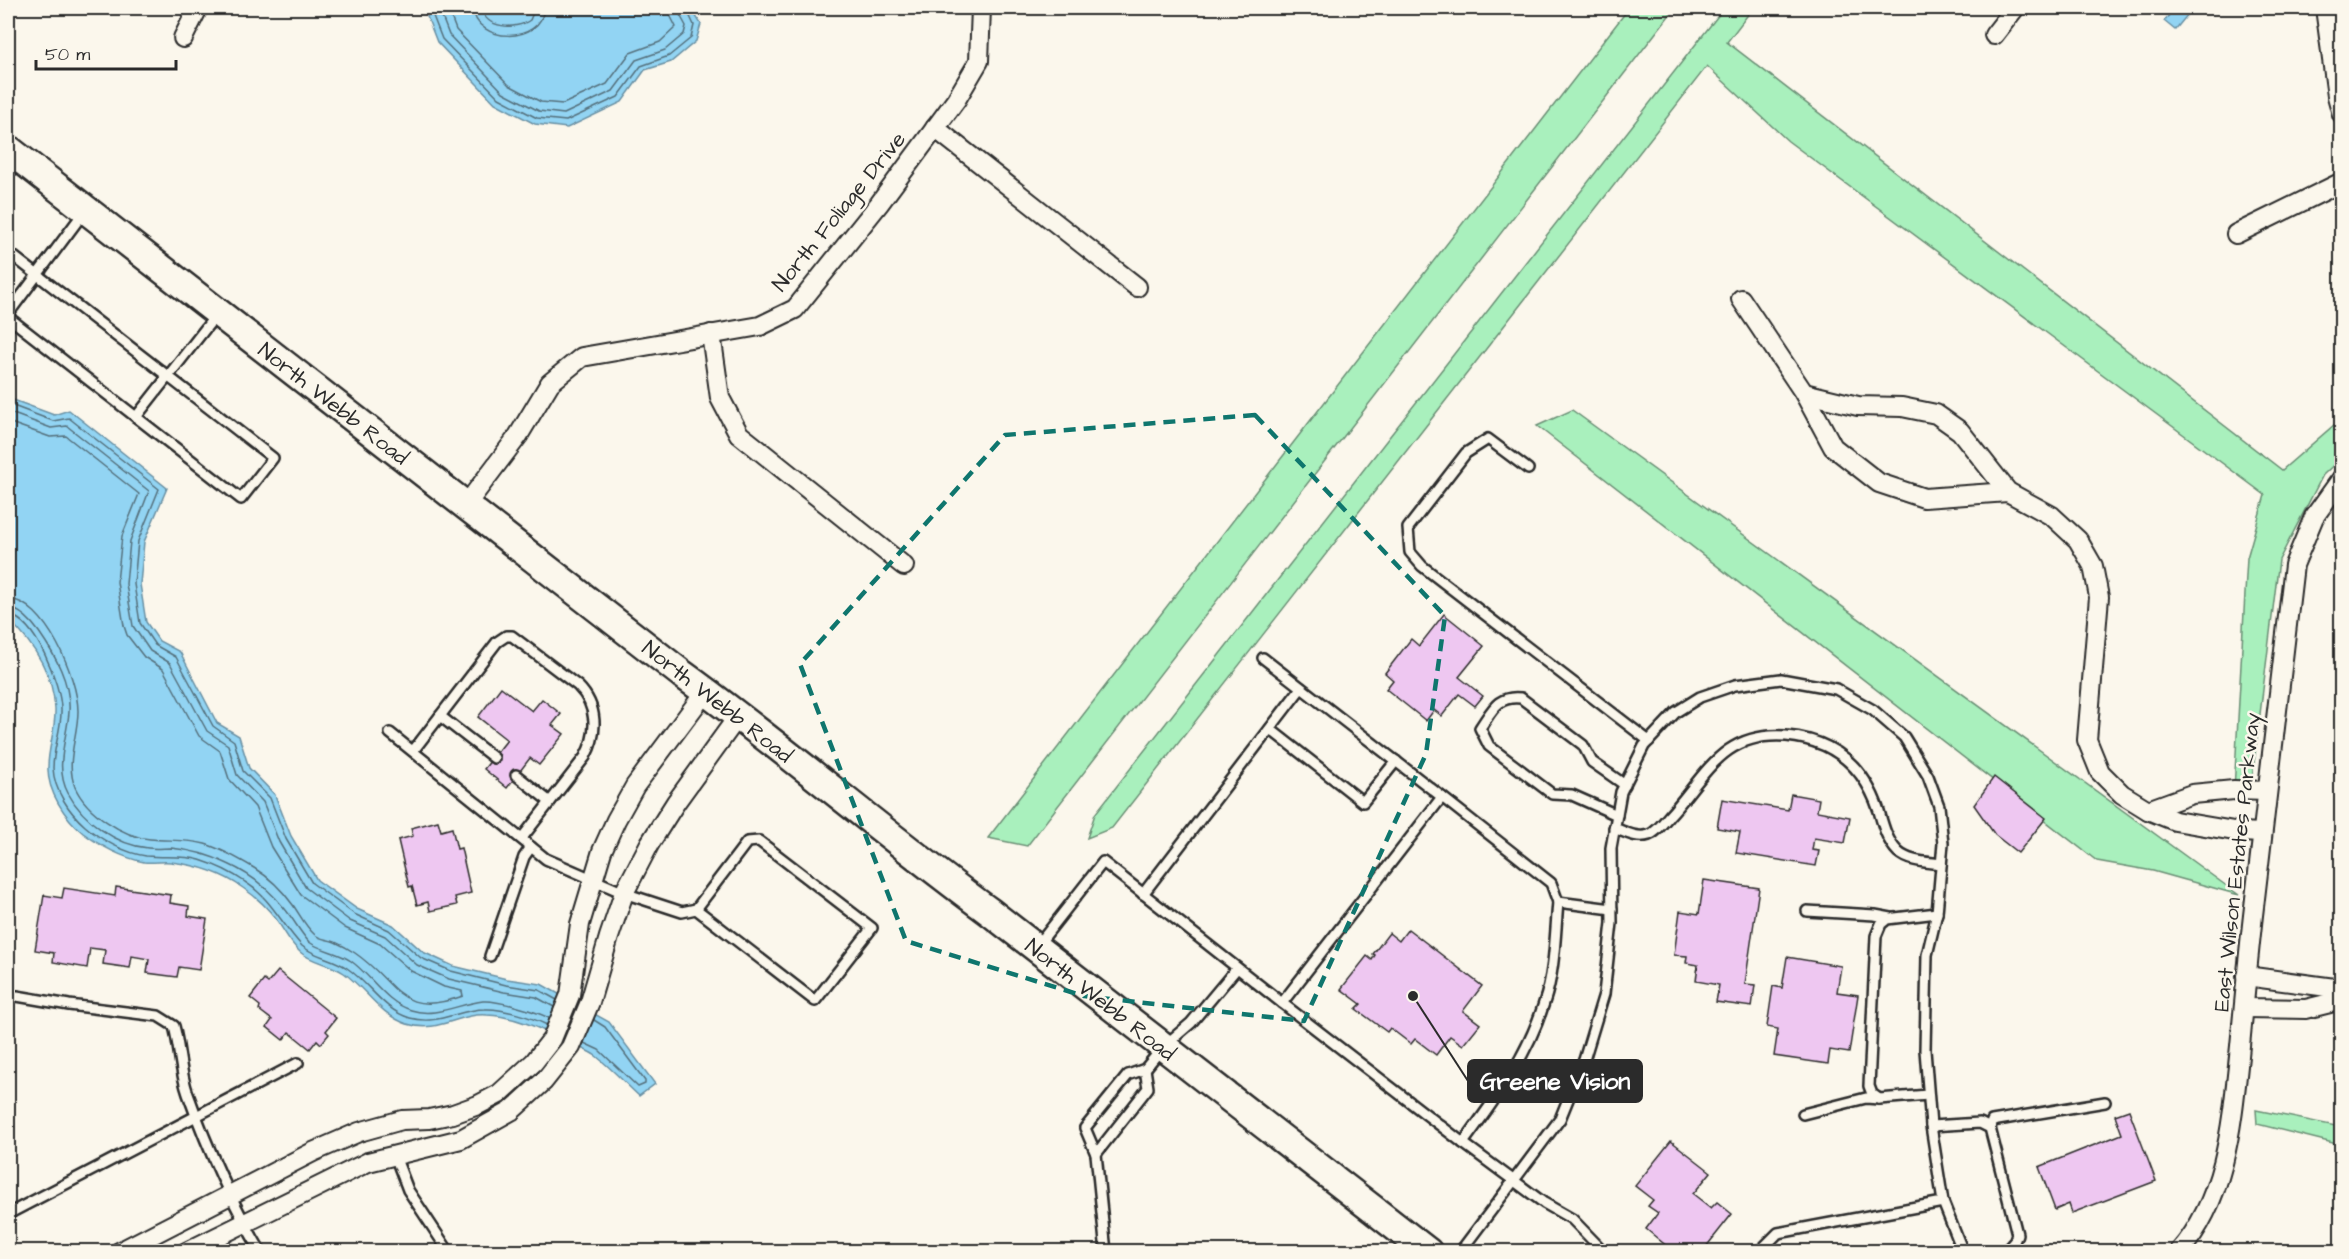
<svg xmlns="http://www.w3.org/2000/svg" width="2349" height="1259" viewBox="0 0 2349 1259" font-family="'Architects Daughter',sans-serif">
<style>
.green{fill:#a9f0bd;stroke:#6a8e74;stroke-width:1.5}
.water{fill:#92d4f3;stroke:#6990a3;stroke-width:1.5}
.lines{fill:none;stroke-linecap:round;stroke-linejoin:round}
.shore{stroke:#546f7b;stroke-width:1.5}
.building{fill:#eec7f1;stroke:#2b2b2b;stroke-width:1.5}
.lane-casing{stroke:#2b2b2b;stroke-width:14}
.street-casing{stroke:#2b2b2b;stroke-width:22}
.secondary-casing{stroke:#2b2b2b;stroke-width:32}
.lane{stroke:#fbf7ec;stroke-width:9}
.street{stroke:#fbf7ec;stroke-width:18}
.secondary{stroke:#fbf7ec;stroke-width:27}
.marked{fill:none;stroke:#0f766e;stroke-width:4.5;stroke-dasharray:12 8;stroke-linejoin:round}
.labels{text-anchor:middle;stroke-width:5;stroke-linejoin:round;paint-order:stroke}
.street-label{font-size:22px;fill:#2b2b2b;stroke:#fbf7ec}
.leader{fill:none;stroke:#2b2b2b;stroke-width:2}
.callout-dot{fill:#2b2b2b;stroke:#fbf7ec;stroke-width:2}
.callout{fill:#2b2b2b;stroke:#2b2b2b;stroke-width:2}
.callout-label{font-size:24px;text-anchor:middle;font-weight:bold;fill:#fff}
</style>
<rect width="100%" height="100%" fill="#fbf7ec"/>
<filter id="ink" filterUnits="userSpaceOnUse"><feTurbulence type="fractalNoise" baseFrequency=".0167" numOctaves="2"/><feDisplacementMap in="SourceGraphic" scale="12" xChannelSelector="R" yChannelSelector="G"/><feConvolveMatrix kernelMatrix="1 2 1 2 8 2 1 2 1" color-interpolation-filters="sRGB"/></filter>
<g filter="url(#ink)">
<!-- green -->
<g class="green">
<polygon points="1629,8 1675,8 1027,846 988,838"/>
<polygon points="1724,8 1753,8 1727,42 2282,470 2341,419 2341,458 2323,475 2279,560 2252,779 2234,790 2247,558 2265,495 1788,141 1707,66 1112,828 1087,838 1095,814"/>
<polygon points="1572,410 2239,895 2153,871 2097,861 1537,426"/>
<polygon points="2256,1110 2341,1127 2341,1145 2257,1124"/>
</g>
<!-- water -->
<g class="water">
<polygon points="432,8 479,8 518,12 524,8 691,8 701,24 696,41 671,62 645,70 622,102 567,128 535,124 495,103 437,42 426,14"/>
<polygon points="2175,8 2193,8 2175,30 2164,21"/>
<path d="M8,398L54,415L69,410L167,488L144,542L140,584L146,622L159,641L180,652L217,723L239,736L249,768L275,795L291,836L317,880L357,909L393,925L423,952L453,966L507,979L541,984L609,1022L655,1084L639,1096C625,1083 611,1068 596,1056C589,1051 580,1048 572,1044C545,1031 517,1016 487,1015C458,1013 439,1034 407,1024C380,1015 366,989 344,973C330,963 312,963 300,952C289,942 284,930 276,919C267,907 255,896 243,888C222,873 197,865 171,862C163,861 153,863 144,862C123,858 100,846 83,833C65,818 47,791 48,767C48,748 56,728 55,709C53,672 33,643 8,619Z"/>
</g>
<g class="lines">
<!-- shore -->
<g class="shore">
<polyline points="435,8 433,16 442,39 499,98 537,118 566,121 618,97 641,66 669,56 691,38 694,25 686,8"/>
<polyline points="443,8 442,17 449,35 503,92 539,111 564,114 613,91 636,60 665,50 684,34 686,26 680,15 679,8"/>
<polyline points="452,8 451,17 456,30 509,85 541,102 563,104 607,84 630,53 660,42 676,27 671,17 670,8"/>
<path d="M473,8C475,44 542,45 544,8"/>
<path d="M482,8C484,29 517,30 530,20L535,8"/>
<polyline points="8,404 53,421 69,418 159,489 138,541 134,584 140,623 155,645 176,657 213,726 234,741 243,771 270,798 286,839 312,883 354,914 389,930 421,958 451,971 506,985 539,990 557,1000"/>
<polyline points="8,412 51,428 67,426 149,491 130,541 126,584 133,626 150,651 170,663 207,731 228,745 237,775 263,802 279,842 306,888 350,921 385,936 417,965 449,979 504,992 536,997 554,1007"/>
<path d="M8,422L50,437L66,436L139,494L122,536L117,582L124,626L127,635L144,657L163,669L199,736L220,751L229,779L255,807L271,847L301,895L345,928L380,944L411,971L444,987L462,991L463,996C398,1019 399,983 355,953C349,949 342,945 335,942C328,939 320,940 314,934C305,926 300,915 293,905C283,891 269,877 254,868C239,859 222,849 205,844C187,839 168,841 150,839C123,837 86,812 75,787C65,762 78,736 78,711C78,678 45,600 8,599"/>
<path d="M8,608C20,609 32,622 39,632C55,655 71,683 69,712C67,739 54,767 68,793C83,821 116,845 148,848C156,849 164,848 171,848C192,850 210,855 228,864C250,874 270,890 285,909C294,920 300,932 309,942C322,951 338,952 351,961C372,976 385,1002 411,1010C435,1018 458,1004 483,1001C498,1000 535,1011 549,1018"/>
<path d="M8,615C35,618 61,685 61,709C62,729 53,748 53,768C54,790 69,812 85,826C101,840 125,853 146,856C164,858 182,855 200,860C216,865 232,873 245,882C271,898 282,925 302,946C313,956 333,958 347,968C369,983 383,1010 410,1018C439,1026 458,1009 485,1009C502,1008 531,1017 547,1025"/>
<polyline points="584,1043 599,1050 638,1087 645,1084 645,1081 605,1027 594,1020"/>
</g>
</g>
<!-- building -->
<g class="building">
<polygon points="1444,614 1484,646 1459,677 1483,696 1475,706 1459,694 1442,716 1434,710 1426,721 1386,689 1393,680 1385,673 1411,639 1419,646"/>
<polygon points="501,687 532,711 542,699 561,714 552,725 564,734 539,765 530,758 507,788 484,769 507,740 478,717"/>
<polygon points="1994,777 2046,818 2018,853 1995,835 1974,805"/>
<polygon points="1791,794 1819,799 1817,811 1850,817 1845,843 1814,838 1812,850 1819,851 1816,866 1736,853 1740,832 1717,828 1722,799 1788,810"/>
<polygon points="438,821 441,831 452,828 457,849 461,848 471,893 455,897 457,905 430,911 428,902 417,905 412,886 409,887 398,840 413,836 411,828"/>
<polygon points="1704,880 1759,888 1745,984 1755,985 1752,1007 1716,1002 1719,985 1696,981 1698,965 1686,963 1687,956 1674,955 1680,911 1699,914"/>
<polygon points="116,887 171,895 170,903 189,906 188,916 207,919 199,970 179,967 177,977 147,973 149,959 132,956 130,968 103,964 105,950 90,948 87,968 53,962 54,953 35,950 44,895 62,898 64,888 115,896"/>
<polygon points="1408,929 1482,986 1463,1011 1480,1024 1463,1045 1450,1036 1436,1055 1415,1039 1411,1044 1390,1028 1387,1032 1356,1009 1361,1004 1341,989 1367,956 1372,960 1375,955 1373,954 1389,933 1399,941"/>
<polygon points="1787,957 1841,966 1837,992 1858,995 1849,1053 1830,1050 1828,1064 1774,1056 1778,1029 1767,1027 1773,986 1782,988"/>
<polygon points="278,971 336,1018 326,1031 329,1034 321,1044 317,1040 310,1049 289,1032 283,1040 267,1027 272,1020 259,1010 260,1006 250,998 264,980 268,983"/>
<polygon points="2129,1110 2156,1181 2072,1213 2069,1204 2055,1210 2039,1167 2122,1134 2115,1115"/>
<polygon points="1671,1141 1711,1172 1693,1194 1711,1208 1717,1202 1732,1214 1702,1252 1674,1252 1646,1229 1658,1213 1648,1206 1653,1200 1635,1186"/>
</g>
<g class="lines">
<defs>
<g id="lane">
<polyline points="8,252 273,458 241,499 8,317"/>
<polyline points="8,314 84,212"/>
<polyline points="136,417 216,315"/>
<polyline points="1528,469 1488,439 1466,453 1408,528 1410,552 1422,566 1649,741"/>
<polyline points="1263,658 1442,797"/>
<polyline points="440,716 494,758"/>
<polyline points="1270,729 1363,802 1396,761"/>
<polyline points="390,733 546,859 624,893 682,912 696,909 815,1001 872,928 759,841 747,842 696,909"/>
<path d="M413,751L497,642L506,636H512L578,686C598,706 598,733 585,757L522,838"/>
<polyline points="516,775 550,802"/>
<path d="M1617,815L1572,795L1552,794L1489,746L1480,728C1492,711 1497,695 1521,698L1583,745L1592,762L1625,785"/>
<path d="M1614,828C1625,832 1637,839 1649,835C1657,832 1663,823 1669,816C1705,777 1722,731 1786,736C1834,740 1864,766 1879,811C1883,825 1887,841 1898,852C1909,862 1927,862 1941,864"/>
<polyline points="1143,894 1301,688"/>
<polyline points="1558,902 1551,883 1442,797 1282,1003 1463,1143 1544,1203 1572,1219 1604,1252"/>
<polyline points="1807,911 1875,915 1891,918"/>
<polyline points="1038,945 1103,862 1282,1003"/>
<polyline points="490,956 524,857 531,847"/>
<path d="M8,997L17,996L69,1005L158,1016L174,1026C180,1049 180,1072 188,1094C207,1147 232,1203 261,1252"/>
<polyline points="1928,1095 1879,1099 1872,1094 1869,1086 1876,936 1881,924 1887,919 1937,913"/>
<polyline points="1803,1114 1866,1098 1879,1099"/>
<polyline points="1931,1126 1980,1123 1990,1128 2017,1234 2014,1242 2005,1252"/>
<polyline points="1990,1128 1992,1121 2105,1102"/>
<path d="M1463,1143C1496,1098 1527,1058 1544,1003C1555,971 1555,935 1558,902L1612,909"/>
<polyline points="1096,1154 1148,1088 1145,1069"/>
<polyline points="395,1156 408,1190 449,1252"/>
<polyline points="8,1214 298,1063"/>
<polyline points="1106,1252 1096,1154 1085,1128 1128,1075 1145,1069 1163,1047 1191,1023 1237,968"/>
<polyline points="1460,1252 1560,1119 1584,1060 1604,994 1612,923 1611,848 1621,792 1644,746 1676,712 1700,697 1735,685 1781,679 1836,689 1873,710 1904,737 1928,776 1939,806 1943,843 1937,913 1927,955 1925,1050 1931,1126 1943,1202 1963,1252"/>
<polyline points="1759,1252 1778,1233 1943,1202"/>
</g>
<g id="street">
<polyline points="2325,8 2337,96 2342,114"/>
<polyline points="1994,35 2015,8"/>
<polyline points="183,38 198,8"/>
<polyline points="935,128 1137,287"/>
<polyline points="2236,234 2342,182"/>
<polyline points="1741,299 1804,393 1833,447 1879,483 1924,498 2008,492"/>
<polyline points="711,334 720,398 739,434 904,566"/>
<polyline points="1804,393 1858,406 1902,407 1936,414 1960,431 2008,492 2052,516 2078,540 2093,566 2099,597 2087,740 2100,772 2122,794 2148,810 2175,821 2240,832 2262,833"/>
<polyline points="466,505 518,436 550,383 582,357 760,326 795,309 879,204 956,100 979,61 981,8"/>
<polyline points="2148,810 2192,794 2234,790 2267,791"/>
<polyline points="2246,976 2342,989"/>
<polyline points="2244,1008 2306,1009 2342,1000"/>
<polyline points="119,1252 313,1152 359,1132 402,1120 429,1119 453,1114 478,1105 499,1094 534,1062 552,1039 570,995 580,924 602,851 616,820 635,786 706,691"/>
<polyline points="186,1252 368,1162 461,1139 511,1111 544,1081 571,1047 590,1002 609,937 624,893 650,843 676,802 739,715"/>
<path d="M2179,1252C2226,1198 2232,1124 2239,1056C2244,1006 2248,957 2254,907C2267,793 2281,679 2294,565L2314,517L2342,478"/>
</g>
<path id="secondary" d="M8,149L682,674C787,750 885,835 990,912L1428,1252"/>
</defs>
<!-- lane casing -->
<use href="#lane" class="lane-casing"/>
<!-- street casing -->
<use href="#street" class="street-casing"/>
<!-- secondary casing -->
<use href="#secondary" class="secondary-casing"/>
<!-- lane -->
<use href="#lane" class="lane"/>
<!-- street -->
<use href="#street" class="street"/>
<!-- secondary -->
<use href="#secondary" class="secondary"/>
</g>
</g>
<!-- marked area -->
<path class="marked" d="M1255,415L1445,616L1426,754L1304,1021L1084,996L906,941L800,664L1005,435Z"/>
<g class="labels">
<!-- street labels -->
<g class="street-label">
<text transform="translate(838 211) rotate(-51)" y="8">North Foliage Drive</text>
<text transform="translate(334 403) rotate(38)" y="8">North Webb Road</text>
<text transform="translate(718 701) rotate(38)" y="8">North Webb Road</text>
<text transform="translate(2236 862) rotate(-84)" y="8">East Wilson Estates Parkway</text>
<text transform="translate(1101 999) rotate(38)" y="8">North Webb Road</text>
</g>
</g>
<!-- callouts -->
<path class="leader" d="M1413 996L1468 1081"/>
<circle class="callout-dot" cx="1413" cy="996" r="6"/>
<rect class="callout" x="1468" y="1060" width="174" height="42" rx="6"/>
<g class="callout-label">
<text x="1555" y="1089">Greene Vision</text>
</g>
<!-- margin -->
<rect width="2349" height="1259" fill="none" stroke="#fbf7ec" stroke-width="30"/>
<rect x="15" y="15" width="2319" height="1229" fill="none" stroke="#2b2b2b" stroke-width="2" filter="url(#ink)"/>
<!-- scale -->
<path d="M36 60v9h140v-9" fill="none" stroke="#2b2b2b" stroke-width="3"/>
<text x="45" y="60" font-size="18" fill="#2b2b2b" stroke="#fbf7ec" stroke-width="4.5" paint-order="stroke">50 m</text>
</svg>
